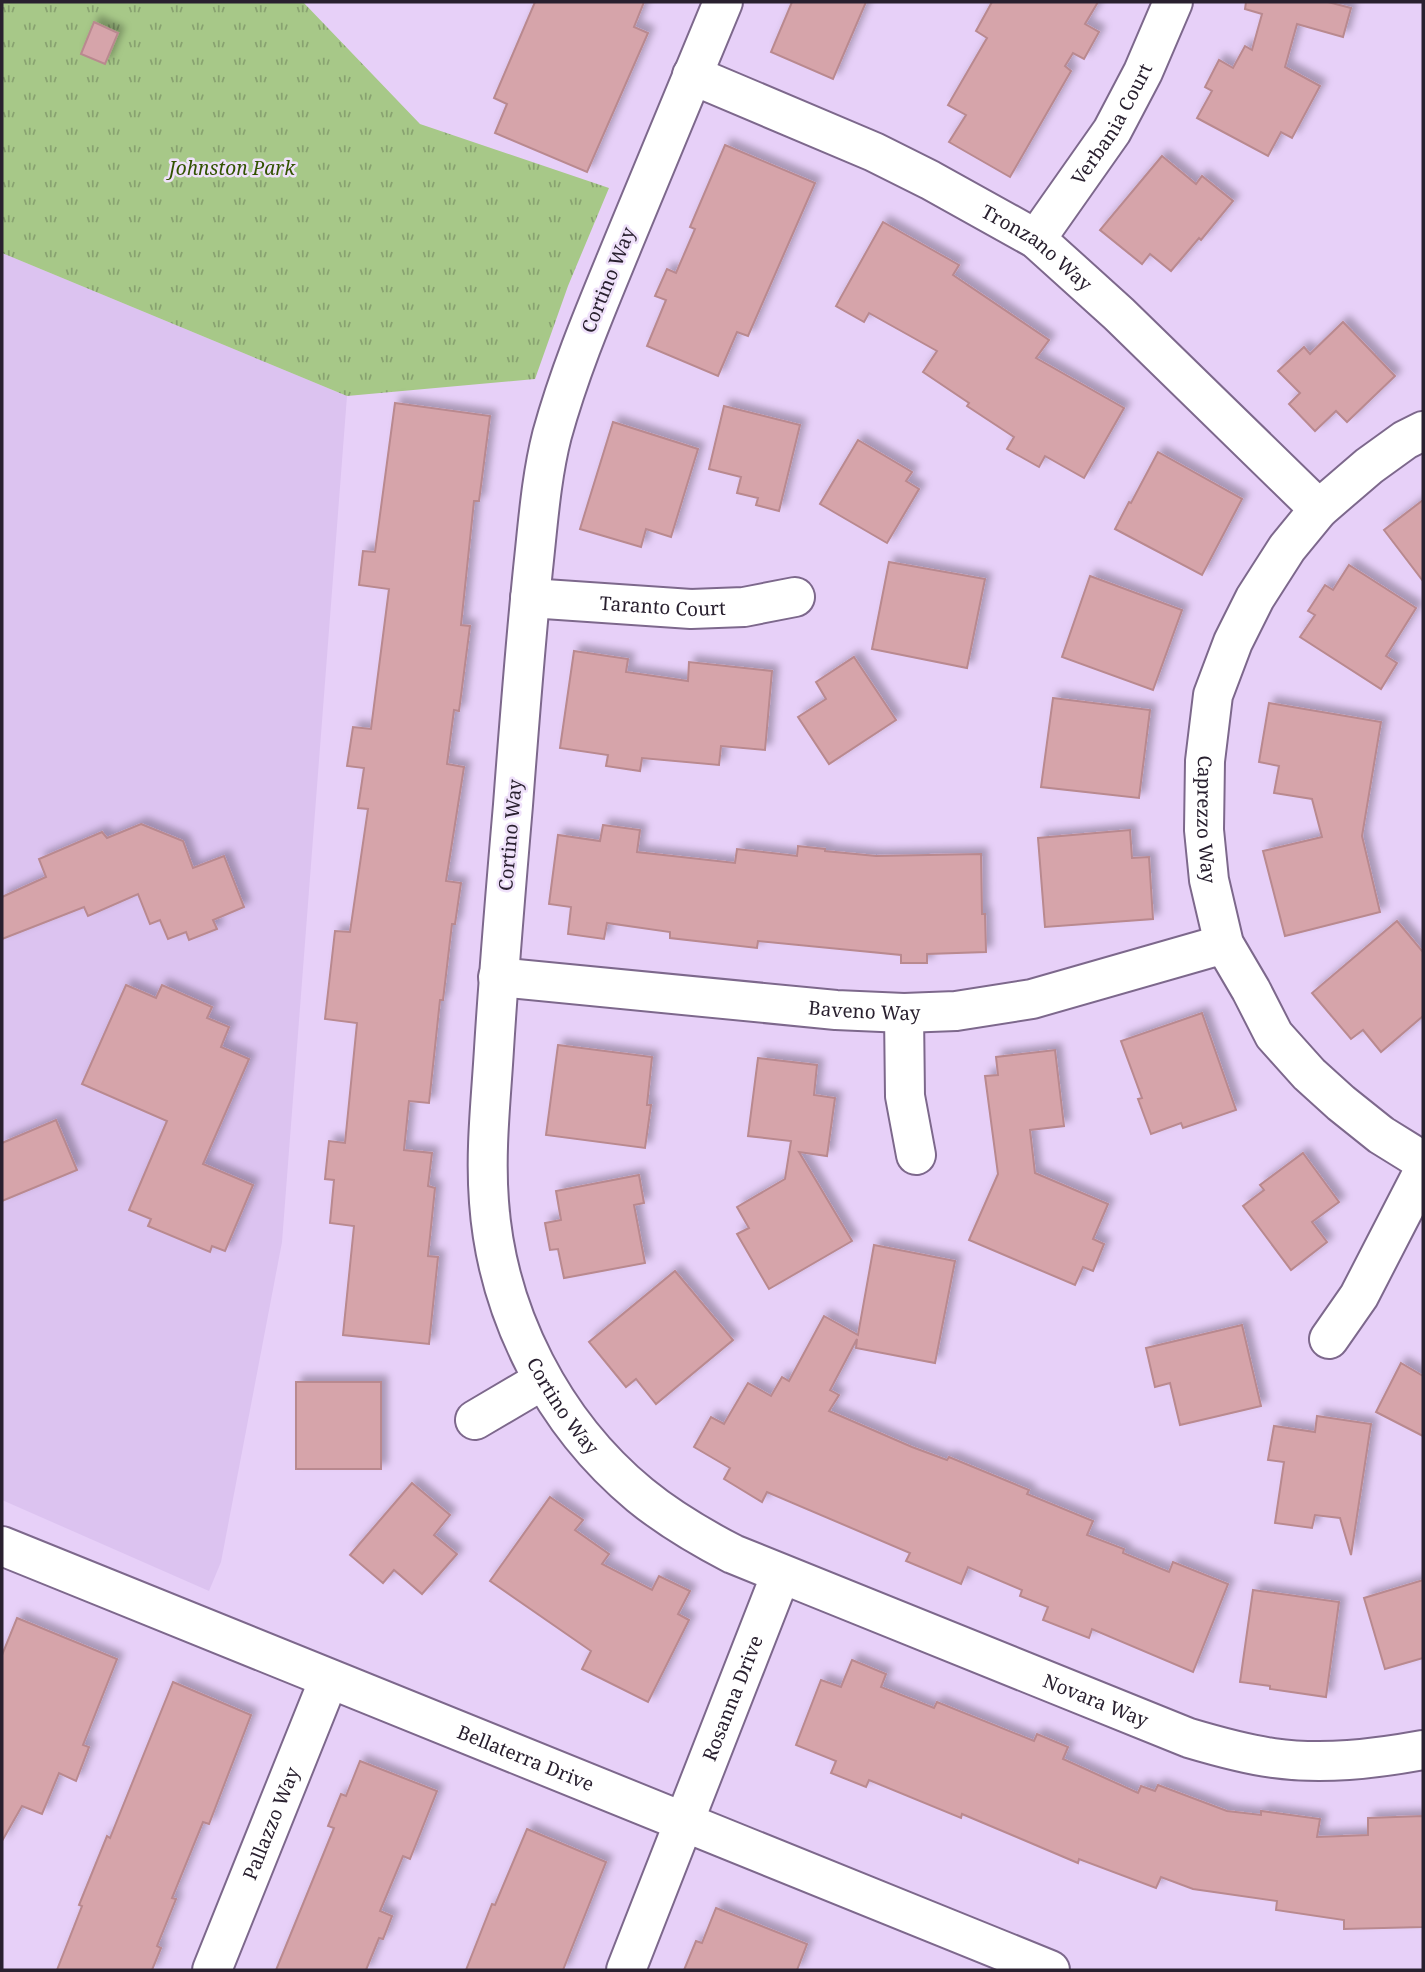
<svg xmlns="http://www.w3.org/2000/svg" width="1425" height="1972" viewBox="0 0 1425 1972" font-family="'Noto Serif',serif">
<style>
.built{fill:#dcc3f0}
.park{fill:url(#park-tufts)}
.building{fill:#d6a4aa;stroke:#b9898f;stroke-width:2;filter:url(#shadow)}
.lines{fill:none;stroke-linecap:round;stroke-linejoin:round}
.minor-casing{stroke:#7d688c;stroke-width:42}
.minor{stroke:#fff;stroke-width:38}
.labels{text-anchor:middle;stroke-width:5;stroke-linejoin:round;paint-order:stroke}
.street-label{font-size:19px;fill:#29202f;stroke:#efe1fa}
.park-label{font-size:19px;font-style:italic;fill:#325200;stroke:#efe1fa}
</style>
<defs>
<pattern id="park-tufts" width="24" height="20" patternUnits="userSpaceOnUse" patternTransform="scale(1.75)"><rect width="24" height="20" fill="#a7c888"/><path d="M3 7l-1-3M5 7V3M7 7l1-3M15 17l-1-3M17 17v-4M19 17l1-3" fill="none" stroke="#88a270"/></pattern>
<filter id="shadow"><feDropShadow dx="6" dy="-6" stdDeviation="3.5" flood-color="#0004"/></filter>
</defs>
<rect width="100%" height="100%" fill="#e7d0f8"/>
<!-- built -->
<polygon class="built" points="2,253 347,396 282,1242 221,1562 209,1591 2,1500"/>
<!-- park -->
<polygon class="park" points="2,2 303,2 420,124 609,188 568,286 535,379 347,396 2,253"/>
<!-- building -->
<g class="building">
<polygon points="535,2 644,2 634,27 648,33 587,172 495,133 507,104 494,98"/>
<polygon points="792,2 866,2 833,79 771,52"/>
<polygon points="992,2 1098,2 1085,24 1099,32 1084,59 1073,53 1065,66 1071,71 1010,177 949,142 966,115 948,105 987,38 976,31"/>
<polygon points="1246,2 1328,2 1351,8 1343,37 1297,24 1285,67 1320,86 1292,138 1281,132 1268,156 1197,118 1212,91 1205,87 1219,60 1233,68 1245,46 1252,50 1262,14 1245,9"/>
<polygon points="94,22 118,33 105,64 81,54"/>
<polygon points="725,145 815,183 748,336 737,332 718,376 647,346 666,300 655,296 667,269 676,273 695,229 690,227"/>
<polygon points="1162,156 1196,184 1202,176 1233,201 1201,240 1199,238 1171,271 1150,254 1142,264 1100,230"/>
<polygon points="883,222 959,265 953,275 1049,340 1036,358 1124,408 1084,478 1045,456 1039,467 1007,449 1014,437 967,406 969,403 923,372 937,351 869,313 864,322 836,306"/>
<polygon points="1343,322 1395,376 1347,422 1336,411 1315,431 1289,404 1300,393 1278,371 1304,347 1310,354"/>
<polygon points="395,403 490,416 479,501 474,501 461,625 470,626 459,711 454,710 447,764 464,767 446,881 461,883 455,924 452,924 443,1000 440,1000 429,1103 409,1101 404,1150 432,1153 428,1186 435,1188 428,1256 438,1257 429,1344 343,1335 354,1226 330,1223 334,1180 325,1179 329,1141 345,1143 357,1023 325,1019 335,931 350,932 368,809 358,808 364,768 347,766 353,727 371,729 389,589 359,585 363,551 375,552"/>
<polygon points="724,406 800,425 779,511 756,505 758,498 737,493 741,477 709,469"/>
<polygon points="613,422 698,449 671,537 646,529 641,547 580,529"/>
<polygon points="858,440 912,472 906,481 919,489 887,543 820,504"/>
<polygon points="1158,452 1242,499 1202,575 1115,529 1129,502 1131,503"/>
<polygon points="1423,500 1423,581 1384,530"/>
<polygon points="889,562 985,579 967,668 872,649"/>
<polygon points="1349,565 1416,608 1386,656 1397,663 1381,689 1300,637 1315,615 1308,611 1325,585 1333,590"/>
<polygon points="1090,576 1182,610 1153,690 1062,657"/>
<polygon points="574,651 628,659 626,672 688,681 689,662 772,671 765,750 721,746 719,765 642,758 640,771 606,766 608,755 560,748"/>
<polygon points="854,657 896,720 829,764 798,717 826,699 816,682"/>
<polygon points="1053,698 1150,710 1139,798 1041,787"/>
<polygon points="1269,703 1381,722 1362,836 1380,912 1285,936 1263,851 1322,837 1312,799 1274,793 1279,766 1259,762"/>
<polygon points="141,824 183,841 193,868 224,856 244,907 213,920 217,929 189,940 186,932 168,939 160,920 150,924 138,894 88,916 84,907 2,939 2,897 46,877 39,859 102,832 107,838"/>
<polygon points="603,825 640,830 637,852 735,863 737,849 797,856 798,846 825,849 825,851 876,856 981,854 982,914 985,914 986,952 927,954 927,963 901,963 901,955 758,941 757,948 670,938 670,932 607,923 604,939 568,934 571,907 549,904 558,835 600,841"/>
<polygon points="1130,830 1132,858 1149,857 1153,919 1045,927 1038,838"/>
<polygon points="1397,921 1423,952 1423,1016 1381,1052 1363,1030 1351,1039 1312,993"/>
<polygon points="126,985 156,998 162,985 212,1007 207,1018 229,1027 221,1047 249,1059 203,1164 253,1185 225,1251 212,1246 210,1252 148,1226 151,1219 129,1210 167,1121 82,1084"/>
<polygon points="1202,1013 1236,1110 1183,1128 1181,1123 1151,1134 1138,1099 1142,1098 1121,1041"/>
<polygon points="558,1045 652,1057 647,1105 651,1105 645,1148 546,1135"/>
<polygon points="1055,1050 1064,1126 1030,1130 1035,1173 1108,1204 1093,1239 1104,1244 1093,1271 1083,1267 1075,1285 969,1240 998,1174 985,1076 998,1075 996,1057"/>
<polygon points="758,1058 817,1065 814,1095 835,1098 827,1156 799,1152 852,1241 769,1289 737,1234 749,1228 737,1207 785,1179 791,1141 748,1136"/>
<polygon points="56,1120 77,1170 2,1201 2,1143"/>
<polygon points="1303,1153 1339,1202 1312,1222 1327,1242 1291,1270 1243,1206 1264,1190 1260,1185"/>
<polygon points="639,1175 644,1203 634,1205 645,1263 564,1278 558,1249 550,1250 545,1223 561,1220 556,1191"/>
<polygon points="874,1245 955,1261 935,1363 856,1348 857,1339 830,1390 839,1395 829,1411 912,1447 947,1460 949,1457 1029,1490 1027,1494 1093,1521 1087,1535 1124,1549 1123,1553 1169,1572 1173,1562 1228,1584 1193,1672 1092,1629 1089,1638 1043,1620 1048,1607 1020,1596 1022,1590 968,1567 961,1584 906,1561 910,1553 767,1492 762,1502 724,1479 730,1468 694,1447 711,1417 724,1424 748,1383 771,1396 782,1377 789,1381 824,1316 858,1335"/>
<polygon points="675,1271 733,1340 656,1404 636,1379 626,1387 589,1342"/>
<polygon points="1242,1325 1261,1406 1180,1425 1170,1383 1155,1387 1146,1348"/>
<polygon points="1401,1363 1423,1376 1423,1436 1376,1412"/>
<rect x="296" y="1382" width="85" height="87"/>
<polygon points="1317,1416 1371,1424 1351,1555 1340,1518 1315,1515 1312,1528 1275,1523 1284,1462 1268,1460 1274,1426 1315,1432"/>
<polygon points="412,1483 450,1515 434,1535 457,1554 422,1594 394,1570 383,1583 350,1555"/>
<polygon points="550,1497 583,1520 575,1530 609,1554 602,1564 652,1590 659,1576 690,1591 678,1614 689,1620 648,1702 582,1669 591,1651 490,1581"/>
<polygon points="1423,1580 1423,1658 1385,1669 1364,1598"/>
<polygon points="1253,1590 1339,1602 1326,1697 1270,1689 1270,1686 1240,1682"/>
<polygon points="17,1618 117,1659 83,1745 89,1747 76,1781 59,1773 42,1814 22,1806 2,1841 2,1655"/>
<polygon points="852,1660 886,1674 881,1687 934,1708 937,1702 1034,1741 1037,1734 1068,1747 1063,1759 1138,1793 1141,1786 1155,1791 1158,1785 1227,1811 1261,1815 1261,1811 1320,1819 1317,1837 1368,1835 1368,1818 1423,1816 1423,1927 1344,1929 1344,1920 1276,1910 1277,1901 1193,1889 1161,1877 1156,1888 1079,1859 1078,1863 962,1814 961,1818 869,1780 866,1787 831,1773 836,1761 796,1745 821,1680 841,1687"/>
<polygon points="173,1682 251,1715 209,1824 203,1822 172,1898 176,1899 157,1946 161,1948 152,1970 57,1970 82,1906 79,1905 107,1836 110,1838"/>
<polygon points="360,1761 437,1791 410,1859 403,1856 380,1911 392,1916 383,1939 379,1938 366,1970 276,1970 334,1828 328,1826 341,1794 346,1796"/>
<polygon points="527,1829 606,1862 563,1970 466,1970 492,1904 495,1905"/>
<polygon points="716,1908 807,1944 797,1970 684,1970 696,1941 702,1943"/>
</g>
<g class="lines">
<defs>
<g id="minor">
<path id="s1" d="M723,2C690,80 658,158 626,236C599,302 571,366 552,435C541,478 538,524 533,569C525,647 519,726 513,805C506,886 499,968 494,1049C491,1100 485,1151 489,1202C497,1314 553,1423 640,1495C668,1518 700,1537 733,1554L1189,1738C1216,1746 1244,1754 1273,1758C1323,1765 1374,1759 1423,1750"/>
<path id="s2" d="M692,75L874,152L930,180L1036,239L1119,314L1319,509"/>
<path id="s3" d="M1036,239L1112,131L1143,72L1173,2"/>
<path id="s4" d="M1423,431L1405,440L1369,466L1319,509L1287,548L1255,598L1233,642L1213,695L1205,761L1204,830L1209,880L1224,944L1251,990L1274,1035L1309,1074L1341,1103L1381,1135L1423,1161"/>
<path id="s5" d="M530,598L691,609L744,607L795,597"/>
<path id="s6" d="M498,977L836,1010L904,1013L956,1011L1032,999L1224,944"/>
<polyline points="904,1013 905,1096 916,1155"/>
<polyline points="1329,1339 1359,1296 1423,1172"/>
<polyline points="475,1420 543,1380"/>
<path id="s7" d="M2,1546L1050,1970"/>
<path id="s8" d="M212,1970L329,1679"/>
<path id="s9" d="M626,1970L781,1574"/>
</g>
</defs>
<!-- minor casing -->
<use href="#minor" class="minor-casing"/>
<!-- minor -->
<use href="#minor" class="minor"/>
</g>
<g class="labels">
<!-- street labels -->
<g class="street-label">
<text dy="7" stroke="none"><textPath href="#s3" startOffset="138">Verbania Court</textPath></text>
<text dy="7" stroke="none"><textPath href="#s2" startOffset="387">Tronzano Way</textPath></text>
<text transform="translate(608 280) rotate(-68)" y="7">Cortino Way</text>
<text dy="7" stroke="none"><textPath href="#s5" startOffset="133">Taranto Court</textPath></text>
<text dy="7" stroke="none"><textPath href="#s4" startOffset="471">Caprezzo Way</textPath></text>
<text transform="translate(510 835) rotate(-85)" y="7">Cortino Way</text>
<text dy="7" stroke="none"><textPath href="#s6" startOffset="368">Baveno Way</textPath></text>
<text dy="7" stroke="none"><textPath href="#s1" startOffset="1456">Cortino Way</textPath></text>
<text dy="7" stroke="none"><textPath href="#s9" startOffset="292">Rosanna Drive</textPath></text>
<text dy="7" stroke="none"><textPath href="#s1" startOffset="2076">Novara Way</textPath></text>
<text dy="7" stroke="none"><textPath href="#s7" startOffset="565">Bellaterra Drive</textPath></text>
<text dy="7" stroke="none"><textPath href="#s8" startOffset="158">Pallazzo Way</textPath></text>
</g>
<!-- park labels -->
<g class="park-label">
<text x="232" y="175">Johnston Park</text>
</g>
</g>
<!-- border -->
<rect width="1425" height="1972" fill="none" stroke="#29202f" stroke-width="7"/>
</svg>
